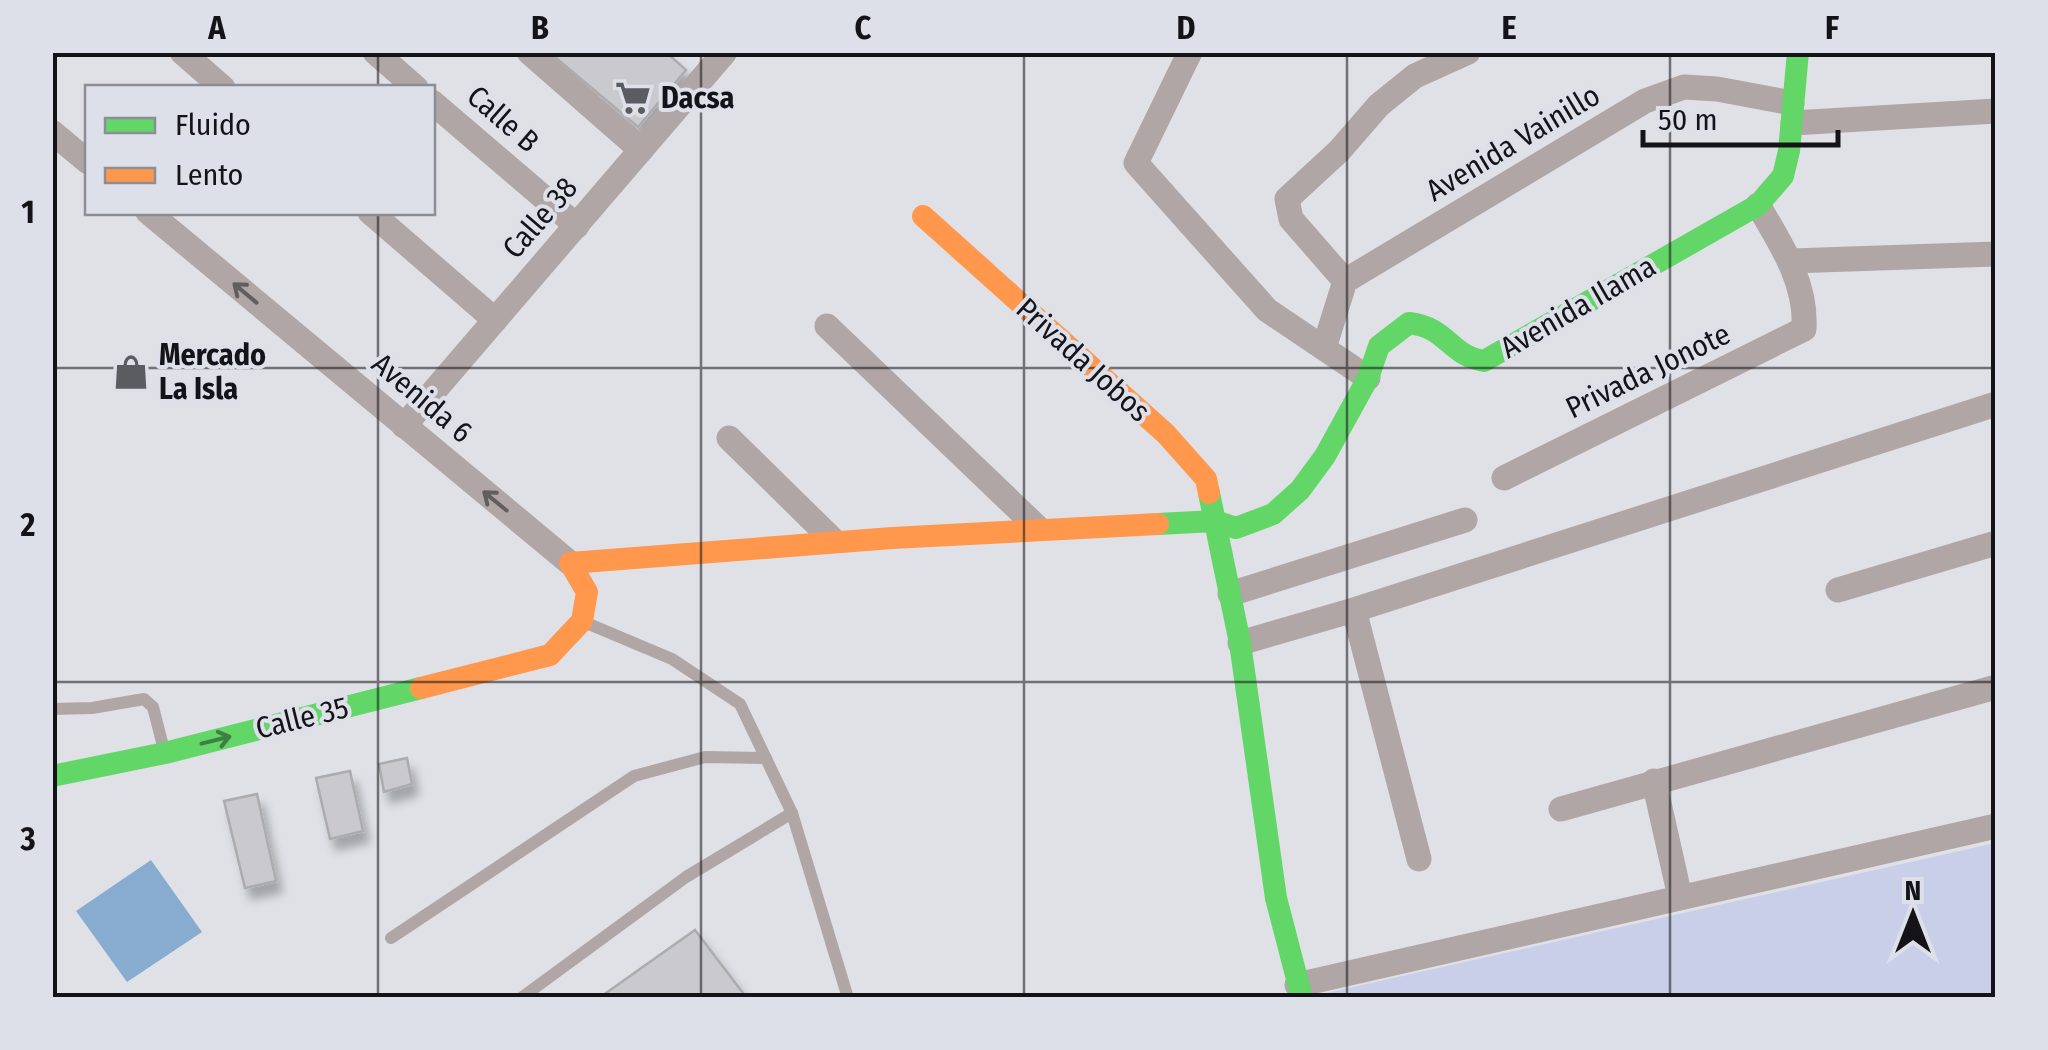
<svg xmlns="http://www.w3.org/2000/svg" width="2048" height="1050" viewBox="0 0 2048 1050" font-family="'Fira Sans Condensed',sans-serif">
<style>
.green{fill:#c9cfe9}
.water{fill:#88acd0}
.building{fill:#cac9cd;stroke:#acabae;stroke-width:2.5;filter:url(#shadow)}
.lines{fill:none;stroke-linecap:round;stroke-linejoin:round}
.lane{stroke:#b0a6a5;stroke-width:12}
.street{stroke:#b0a6a5;stroke-width:25}
.fast{stroke:#63d668;stroke-width:22}
.slow{stroke:#ff974d;stroke-width:22}
.oneway{stroke:#625d5e}
.oneway2{stroke:#3f7f44}
.grid{fill:none;stroke:#141418;stroke-width:2.5;stroke-opacity:0.55}
.labels{text-anchor:middle;stroke-width:8;stroke-linejoin:round;paint-order:stroke}
.poi-label{font-size:30px;font-weight:bold;fill:#141418;stroke:#dddfe9;text-anchor:start}
.street-label{font-size:30px;fill:#141418;stroke:#dddfe9}
.neatline{fill:none;stroke:#141418;stroke-width:4}
.grid-label{font-size:32px;text-anchor:middle;font-weight:bold;fill:#141418}
</style>
<defs>
<filter id="shadow"><feDropShadow dx="6" dy="11" stdDeviation="5" flood-color="#0004"/></filter>
</defs>
<rect width="100%" height="100%" fill="#e0e1e6"/>
<!-- green -->
<polygon class="green" points="1995,843 1995,997 1313,996"/>
<!-- water -->
<polygon class="water" points="151,860 202,932 127,982 76,911"/>
<!-- building -->
<g class="building">
<polygon points="549,52 666,52 686,70 638,127"/>
<polygon points="407,758 412,784 384,792 379,764"/>
<polygon points="350,771 363,831 330,839 316,778"/>
<polygon points="257,794 276,881 245,888 224,801"/>
<polygon points="695,930 743,993 736,998 599,998"/>
</g>
<g class="lines">
<!-- lane -->
<g class="lane">
<polyline points="584,622 672,659 740,704 792,813 848,998"/>
<polyline points="52,709 92,708 144,699 153,707 164,750"/>
<polyline points="391,938 634,776 705,757 766,758"/>
<polyline points="521,998 686,877 792,813"/>
</g>
<!-- street -->
<g class="street">
<polyline points="182,52 223,88"/>
<polyline points="375,52 416,88"/>
<polyline points="529,52 641,150"/>
<polyline points="1190,52 1136,163 1267,310 1368,378"/>
<polyline points="432,102 577,226"/>
<polyline points="1793,123 1996,111"/>
<polyline points="52,132 88,162"/>
<polyline points="148,212 570,563"/>
<polyline points="370,212 495,320"/>
<polyline points="1791,261 1996,254"/>
<polyline points="1345,281 1291,219 1287,199 1339,151 1379,105 1415,76 1468,52"/>
<polyline points="827,326 1038,528"/>
<polyline points="1324,348 1345,281 1645,101 1684,87 1717,89 1792,103"/>
<polyline points="404,426 725,52"/>
<polyline points="729,438 833,540"/>
<path d="M1504,478L1804,329C1807,282 1780,243 1758,205"/>
<polyline points="1838,590 1996,543"/>
<polyline points="1230,594 1465,520"/>
<polyline points="1354,610 1419,859"/>
<polyline points="1240,643 1354,610 1996,404"/>
<polyline points="1654,781 1680,897"/>
<polyline points="1561,809 1996,687"/>
<polyline points="1297,985 1996,826"/>
</g>
<!-- fast -->
<g class="fast">
<polyline points="1209,493 1240,643 1276,898 1302,998"/>
<path d="M1158,524L1215,521L1236,528L1273,514L1300,490L1325,456L1368,378L1379,346L1409,323C1449,328 1448,355 1484,361L1758,205L1783,176L1789,151L1798,52"/>
<polyline points="52,776 165,753 421,688"/>
</g>
<!-- slow -->
<g class="slow">
<polyline points="923,216 1166,434 1206,479 1209,493"/>
<polyline points="421,688 550,655 582,621 587,592 570,563 892,538 1158,524"/>
</g>
</g>
<!-- one-way arrows -->
<defs><path id="oneway-shaft" d="M-6 0H5M1.5-3L5.5 0L1.5 3" fill="none" stroke-width="1.6" stroke-linecap="round" stroke-linejoin="round" transform="scale(2.5)"/></defs>
<g class="oneway">
<use href="#oneway-shaft" transform="translate(245 293) rotate(-140)"/>
<use href="#oneway-shaft" transform="translate(495 501) rotate(-141)"/>
</g>
<use class="oneway2" href="#oneway-shaft" transform="translate(216 740) rotate(-14)"/>
<!-- grid -->
<path class="grid" d="M378,52V88M701,52V998M1024,52V998M1347,52V998M1670,52V998M378,212V998M52,368H1996M52,682H1996"/>
<!-- icons -->
<defs>
<symbol id="supermarket-bare" viewBox="-9 -9 18 18"><path d="M-6-5.5h2.5l.6 2H6L4.5 2H-2.5L-4.4-4H-6ZM-1.5 3.2a1.3 1.3 0 1 0 .1 0ZM3 3.2a1.3 1.3 0 1 0 .1 0Z" fill="#5b5c60" stroke="#dddfe9" stroke-width="2.5" paint-order="stroke"/></symbol>
<symbol id="shop-bare" viewBox="-9 -9 18 18"><path d="M-5-2.5h2.3a2.7 3.5 0 0 1 5.4 0H5L5.5 6h-11ZM-1.5-2.5h3a1.5 2.3 0 0 0-3 0Z" fill="#5b5c60" stroke="#dddfe9" stroke-width="2.5" paint-order="stroke"/></symbol>
</defs>
<g fill-rule="evenodd">
<use href="#supermarket-bare" x="608" y="73" width="50" height="50"/>
<use href="#shop-bare" x="106" y="347" width="50" height="50"/>
</g>
<g class="labels">
<!-- poi labels -->
<g class="poi-label">
<text x="661" y="108">Dacsa</text>
<text x="159" y="365">Mercado<tspan x="159" dy="34">La Isla</tspan></text>
</g>
<!-- street labels -->
<g class="street-label">
<text transform="translate(503 119) rotate(41)" y="10">Calle B</text>
<text transform="translate(1513 143) rotate(-31)" y="10">Avenida Vainillo</text>
<text transform="translate(540 218) rotate(-49)" y="10">Calle 38</text>
<text transform="translate(1578 307) rotate(-30)" y="10">Avenida Ilama</text>
<text transform="translate(1083 360) rotate(42)" y="10">Privada Jobos</text>
<text transform="translate(1648 371) rotate(-26)" y="10">Privada Jonote</text>
<text transform="translate(422 398) rotate(40)" y="10">Avenida 6</text>
<text transform="translate(302 718) rotate(-14)" y="10">Calle 35</text>
</g>
</g>
<!-- border -->
<rect width="2048" height="1050" fill="none" stroke="#dddfe9" stroke-width="110"/>
<!-- legend -->
<rect x="85" y="85" width="350" height="130" fill="#dddfe9" stroke="#8d8e95" stroke-width="2.5"/>
<rect x="105" y="118" width="50" height="15" fill="#63d668" stroke="#8d8e95" stroke-width="2.5"/>
<text x="175" y="135" font-size="30" fill="#141418">Fluido</text>
<rect x="105" y="168" width="50" height="15" fill="#ff974d" stroke="#8d8e95" stroke-width="2.5"/>
<text x="175" y="185" font-size="30" fill="#141418">Lento</text>
<!-- north arrow -->
<g transform="translate(1913 915)" stroke="#dddfe9" stroke-width="8" paint-order="stroke">
<path d="M0-8L18 38L0 25L-18 38Z" fill="#141418"/>
<text y="-15" font-size="28" font-weight="bold" text-anchor="middle" fill="#141418">N</text>
</g>
<!-- scale -->
<path d="M1643 130v15h195v-15" fill="none" stroke="#141418" stroke-width="5"/>
<text x="1658" y="130" font-size="30" fill="#141418" stroke="#dddfe9" stroke-width="8" paint-order="stroke">50 m</text>
<rect x="55" y="55" width="1938" height="940" class="neatline"/>
<g class="grid-label">
<text x="217" y="39">A</text>
<text x="540" y="39">B</text>
<text x="863" y="39">C</text>
<text x="1186" y="39">D</text>
<text x="1509" y="39">E</text>
<text x="1832" y="39">F</text>
<text x="28" y="223">1</text>
<text x="28" y="536">2</text>
<text x="28" y="850">3</text>
</g>
</svg>
